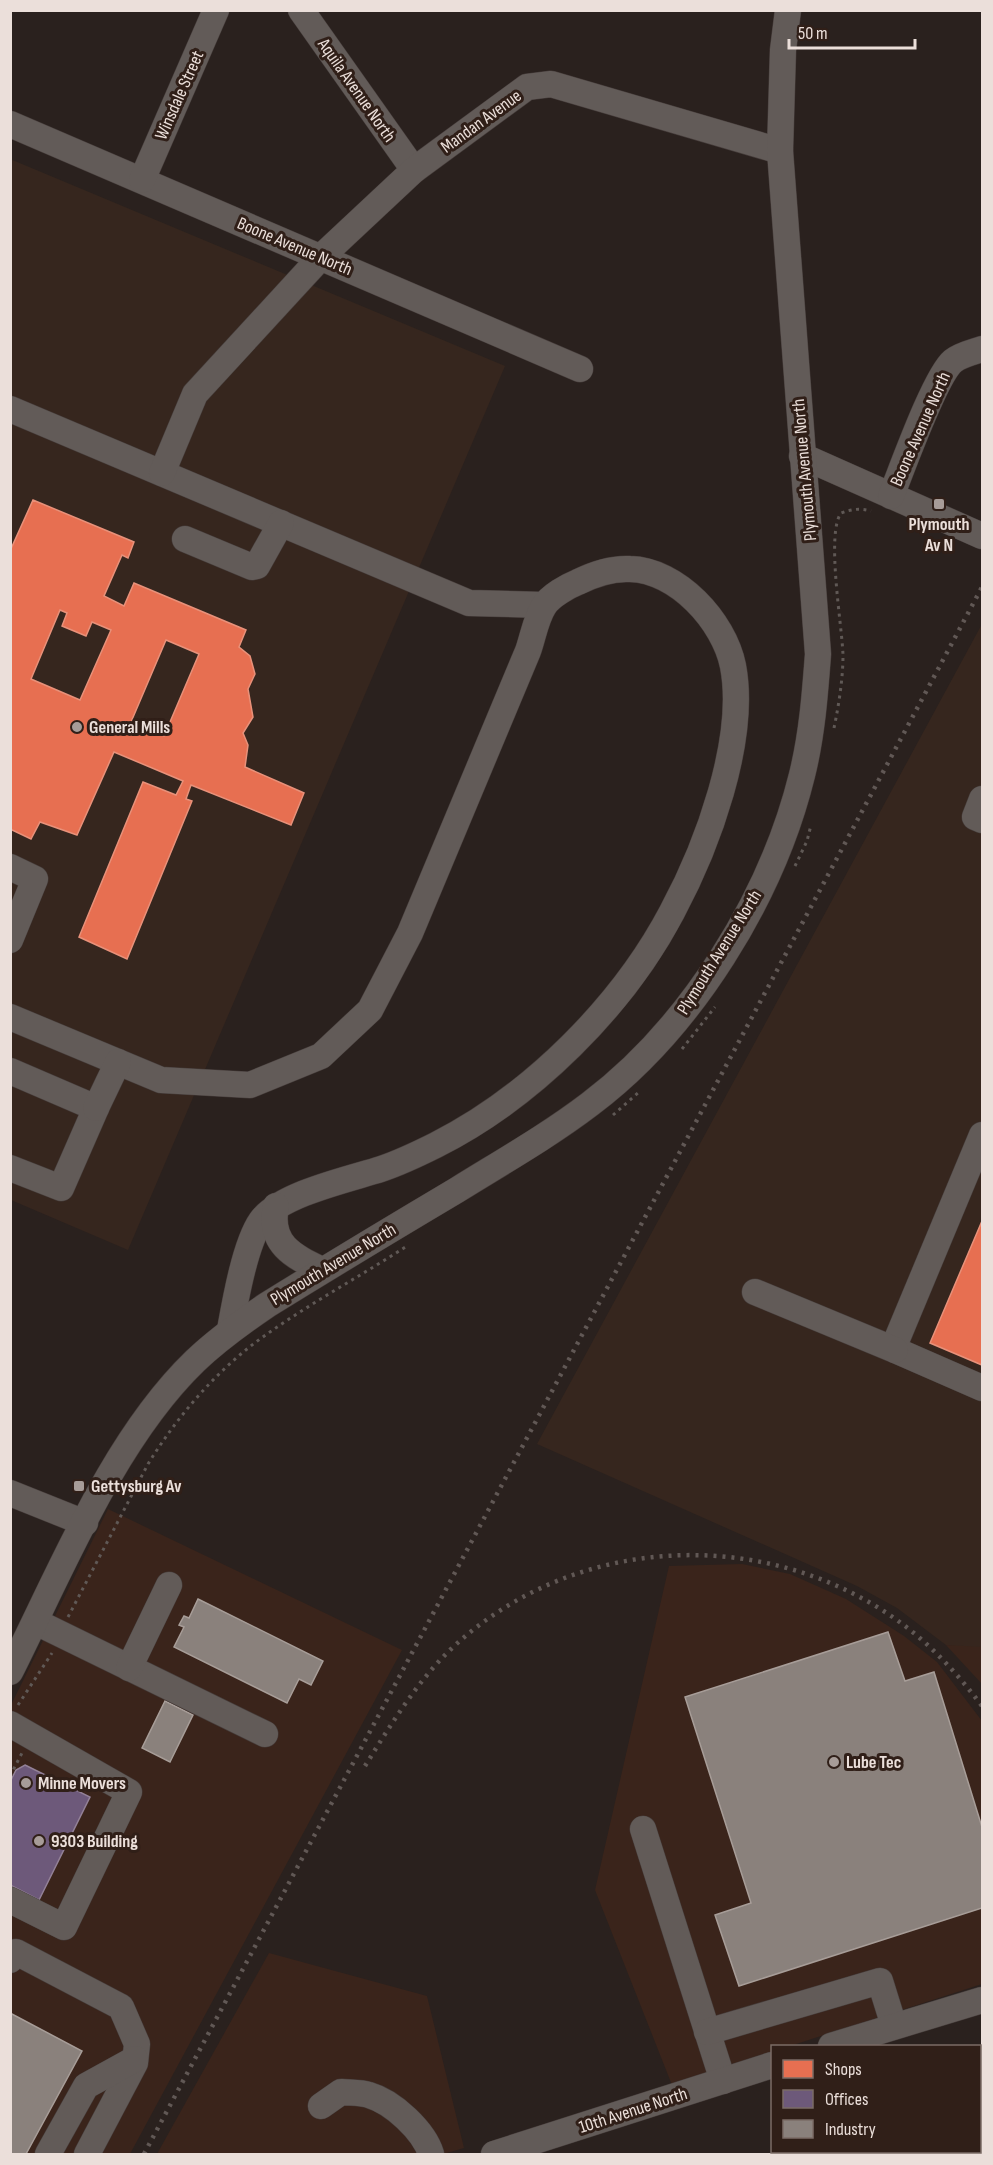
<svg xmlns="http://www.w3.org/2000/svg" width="993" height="2165" viewBox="0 0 993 2165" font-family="'Sofia Sans Condensed',sans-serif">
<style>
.commercial{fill:#36261e}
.built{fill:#3a241b}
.shops{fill:#e76f51;stroke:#e8917a;stroke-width:1.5;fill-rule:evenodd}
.offices{fill:#6d597a;stroke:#938197;stroke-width:1.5}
.industry{fill:#8a817c;stroke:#a79d98;stroke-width:1.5}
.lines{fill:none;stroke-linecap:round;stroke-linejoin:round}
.minor-casing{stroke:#463d3b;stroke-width:27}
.path{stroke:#605956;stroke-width:3;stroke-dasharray:3 4.5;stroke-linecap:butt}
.minor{stroke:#625b58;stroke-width:26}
.rail{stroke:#615855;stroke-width:4.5;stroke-dasharray:3 6;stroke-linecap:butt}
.poi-dot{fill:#a79c98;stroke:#301f18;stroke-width:2}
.labels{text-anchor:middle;stroke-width:6;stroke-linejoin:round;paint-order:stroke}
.street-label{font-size:18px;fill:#ebdfda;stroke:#301f18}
.poi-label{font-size:18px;font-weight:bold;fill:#ebdfda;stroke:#301f18;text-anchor:start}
</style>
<rect width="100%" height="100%" fill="#2a211e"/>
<!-- commercial -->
<g class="commercial">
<polygon points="10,159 505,366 128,1250 11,1200"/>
<polygon points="982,624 982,1649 946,1645 897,1608 857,1586 537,1444"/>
</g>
<!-- built -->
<g class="built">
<polygon points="108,1509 402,1650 130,2154 11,2154 10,1707"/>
<polygon points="742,1564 790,1574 846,1599 904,1636 937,1662 982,1721 982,1984 790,2046 772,2046 772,2052 672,2085 595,1890 669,1566"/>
<polygon points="946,1645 982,1647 982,1684"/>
<polygon points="269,1953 427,1996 464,2148 443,2154 157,2154"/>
</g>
<!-- shops -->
<g class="shops">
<path d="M33,500L134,542L128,558L122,555L104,596L124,606L134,583L246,630L239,647L250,656L255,674L248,689L253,717L243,733L248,745L245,767L304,793L291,825L191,785L186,799L192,801L127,959L79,937L143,782L176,795L183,781L114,752L77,835L40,822L31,839L10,829V551ZM60,610L67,613L62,626L86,636L92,622L111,630L80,700L31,679ZM166,640L199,654L164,736L131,722Z"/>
<polygon points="982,1221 982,1365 930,1343"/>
</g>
<!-- offices -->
<polygon class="offices" points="25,1765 90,1797 39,1900 10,1885 10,1782 16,1770"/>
<!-- industry -->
<g class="industry">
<polygon points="198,1599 323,1661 311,1685 299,1679 287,1703 174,1647 184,1627 179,1625 184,1616 189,1618"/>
<polygon points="888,1632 905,1681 934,1672 982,1827 982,1908 739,1986 715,1915 751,1903 685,1697"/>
<polygon points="165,1701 193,1715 170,1762 142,1748"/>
<polygon points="10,2013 82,2051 26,2154 10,2154"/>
<polygon points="982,2137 982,2154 974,2154 980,2152"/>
</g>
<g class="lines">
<defs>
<g id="minor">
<polyline points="301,10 414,170"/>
<polyline points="10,124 580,369"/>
<polyline points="142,180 216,10"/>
<polyline points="10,409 469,603 544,605"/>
<polyline points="802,456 982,536"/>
<polyline points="162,473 195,394 321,257 414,170 527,87 551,84 780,151"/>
<path d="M891,496C902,469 935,376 953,361C960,355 973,352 982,349"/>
<polyline points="185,539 252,567 257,566 281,523"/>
<polyline points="982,799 975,817 982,820"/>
<polyline points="10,867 35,879 10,940"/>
<path d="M10,1017L161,1080L250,1085L321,1056L370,1010L410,933L528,651C533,637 536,618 544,606C550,596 568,586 578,582C594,574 612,568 630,569C677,570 724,621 733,666C747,740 707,847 672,912C622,1007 531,1097 436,1145C418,1154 399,1163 381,1169C350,1179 280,1194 261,1221C245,1244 235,1302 230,1330"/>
<polyline points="10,1071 96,1108 61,1188 10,1168"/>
<polyline points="96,1108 118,1062"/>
<polyline points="982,1135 897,1339 895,1350 982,1388"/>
<path d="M276,1206C268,1244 293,1256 322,1270"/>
<polyline points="755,1292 895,1350"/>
<polyline points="10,1493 85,1523"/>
<polyline points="36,1622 265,1734"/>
<polyline points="129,1668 169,1585"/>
<path d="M10,1672C61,1571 113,1440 195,1361C217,1340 242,1322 267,1305C330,1266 393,1228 457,1190C502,1162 548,1136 590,1104C691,1028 772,897 802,775C812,735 815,694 818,654L780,151L783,50L788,10"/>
<polyline points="10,1724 129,1792 64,1927 10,1900"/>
<polyline points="643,1829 723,2081"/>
<polyline points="10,1960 16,1952 121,2007 137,2044 135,2063 87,2154"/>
<polyline points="707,2032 880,1981 894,2026"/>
<polyline points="831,2046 982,2000"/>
<path d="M321,2106L341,2092C350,2093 360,2092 369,2095C393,2102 424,2131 431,2154"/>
<polyline points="48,2154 86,2086 135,2059"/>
<polyline points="494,2154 772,2065"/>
</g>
</defs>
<!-- minor casing -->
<use href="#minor" class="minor-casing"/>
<!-- path -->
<g class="path">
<path d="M834,728C839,704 843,678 843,655C842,625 826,534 841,513C852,509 860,508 871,511"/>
<polyline points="795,866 807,841 811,825"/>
<polyline points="682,1049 715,1007"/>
<polyline points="613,1115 639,1092"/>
<path d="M68,1617L148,1464C177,1417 215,1372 260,1339C307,1305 359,1277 407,1246"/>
<polyline points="18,1705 52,1653"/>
<polyline points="10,1776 22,1753"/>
</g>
<!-- minor -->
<use href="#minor" class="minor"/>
<!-- rail -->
<g class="rail">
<path d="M365,1766C390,1726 416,1683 450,1650C566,1539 748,1525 882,1610C922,1635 954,1669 982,1706"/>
<polyline points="980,2127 982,2121"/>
<polyline points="144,2154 982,587"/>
<polyline points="958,2154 960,2152"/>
</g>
</g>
<!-- markers -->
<g class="poi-dot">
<rect x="933" y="498" width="12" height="12" rx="3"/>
<circle cx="77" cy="727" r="6"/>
<rect x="73" y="1480" width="12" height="12" rx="3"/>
<circle cx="834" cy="1762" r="6"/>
<circle cx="26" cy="1783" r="6"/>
<circle cx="39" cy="1841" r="6"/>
</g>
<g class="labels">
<!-- street labels -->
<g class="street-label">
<text transform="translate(357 90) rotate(55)" y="6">Aquila Avenue North</text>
<text transform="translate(179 95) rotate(-66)" y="6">Winsdale Street</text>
<text transform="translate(481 121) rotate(-36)" y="6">Mandan Avenue</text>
<text transform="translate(295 246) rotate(23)" y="6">Boone Avenue North</text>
<text transform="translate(920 429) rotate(-66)" y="6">Boone Avenue North</text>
<text transform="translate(804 470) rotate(-95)" y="6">Plymouth Avenue North</text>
<text transform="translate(719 952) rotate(-58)" y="6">Plymouth Avenue North</text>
<text transform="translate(333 1264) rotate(-31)" y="6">Plymouth Avenue North</text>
<text transform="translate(633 2110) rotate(-18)" y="6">10th Avenue North</text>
</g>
<!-- poi labels -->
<g class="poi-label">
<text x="939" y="530" text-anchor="middle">Plymouth<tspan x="939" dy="21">Av N</tspan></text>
<text x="89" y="733">General Mills</text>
<text x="91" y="1492">Gettysburg Av</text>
<text x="846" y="1768">Lube Tec</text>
<text x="38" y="1789">Minne Movers</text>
<text x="51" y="1847">9303 Building</text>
</g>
</g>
<!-- border -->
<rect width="993" height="2165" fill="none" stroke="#ebdfda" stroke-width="24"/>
<!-- legend -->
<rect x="771" y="2045" width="210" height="108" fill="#301f18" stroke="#7b6c66" stroke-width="1.5"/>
<rect x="783" y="2060" width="30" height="18" fill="#e76f51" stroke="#7b6c66" stroke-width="1.5"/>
<text x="825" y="2075" font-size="18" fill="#ebdfda">Shops</text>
<rect x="783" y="2090" width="30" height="18" fill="#6d597a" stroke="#7b6c66" stroke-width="1.5"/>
<text x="825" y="2105" font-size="18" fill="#ebdfda">Offices</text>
<rect x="783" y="2120" width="30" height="18" fill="#8a817c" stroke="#7b6c66" stroke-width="1.5"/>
<text x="825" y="2135" font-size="18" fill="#ebdfda">Industry</text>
<!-- scale -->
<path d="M789 39v9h126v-9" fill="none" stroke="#ebdfda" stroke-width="3"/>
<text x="798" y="39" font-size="18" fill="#ebdfda" stroke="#301f18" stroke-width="4.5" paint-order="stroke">50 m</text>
</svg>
